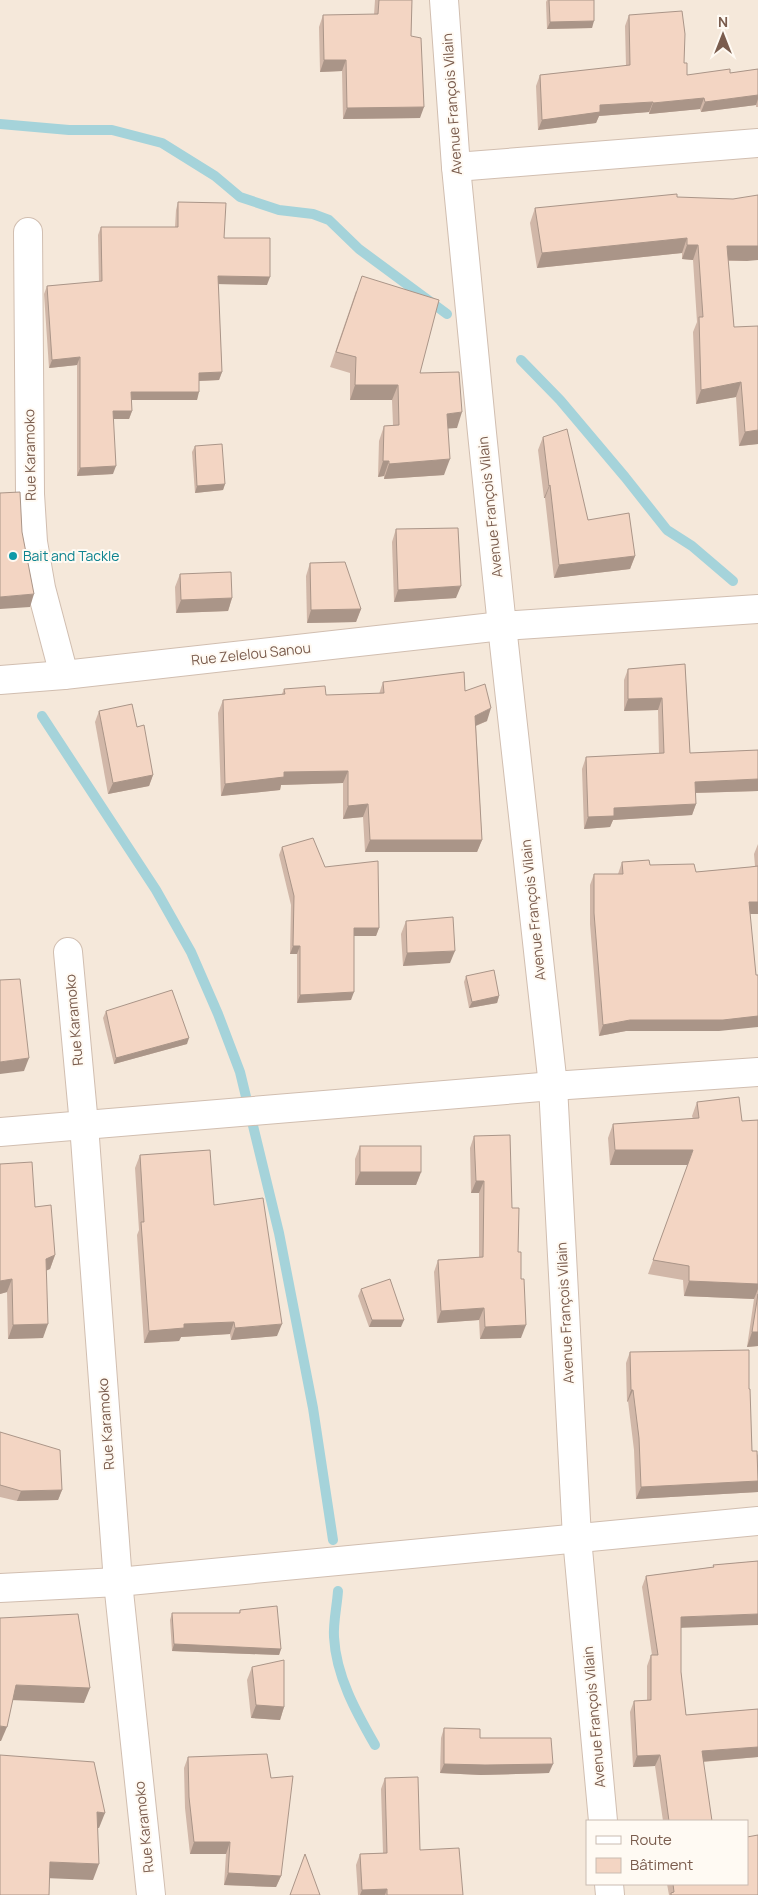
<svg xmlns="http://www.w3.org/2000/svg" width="758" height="1895" viewBox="0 0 758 1895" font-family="Manrope,sans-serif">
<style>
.residential{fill:#f5e8da;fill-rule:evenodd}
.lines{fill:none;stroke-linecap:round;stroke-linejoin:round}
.stream{stroke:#a5d3da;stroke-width:10}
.minor-casing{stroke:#d1beb0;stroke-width:30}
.minor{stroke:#fff;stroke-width:28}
.wall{fill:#d1b7a8}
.shaded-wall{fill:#aa9588}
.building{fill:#f3d5c3;stroke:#aa9588}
.culture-dot{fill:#0f9aa8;stroke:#fffaf3;stroke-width:2}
.labels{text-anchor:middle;stroke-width:4;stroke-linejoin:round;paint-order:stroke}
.street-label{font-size:14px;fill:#7a5c4d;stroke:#fffaf3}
.culture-label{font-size:14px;fill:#0d838f;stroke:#fffaf3;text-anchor:start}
</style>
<rect width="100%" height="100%" fill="#fdf6ec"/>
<!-- residential -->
<path class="residential" d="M0,0H758V1895H0ZM587,1821H747V1884H587Z"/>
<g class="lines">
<!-- stream -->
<g class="stream">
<polyline points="0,124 69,130 112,130 162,143 215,176 240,197 279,210 313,214 329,220 359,249 447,314"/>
<polyline points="521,360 560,400 625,477 667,530 692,546 733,581"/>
<polyline points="42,716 156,890 191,952 218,1014 240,1072 279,1233 313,1408 333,1540"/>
<path d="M338,1591C337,1606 333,1623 334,1637C336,1676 356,1712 375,1745"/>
</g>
<defs>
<g id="minor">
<polyline points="444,0 456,167 482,433 502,626 553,1086 577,1538 603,1821"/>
<polyline points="456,167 758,143"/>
<polyline points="28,232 30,494 33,542 41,588 64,675"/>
<polyline points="0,680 64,675 502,626 758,609"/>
<polyline points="68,952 84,1125 118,1582 151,1895"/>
<polyline points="0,1132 553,1086 758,1072"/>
<polyline points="0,1588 118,1582 758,1521"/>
<polyline points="609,1884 610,1895"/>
</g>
</defs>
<!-- minor casing -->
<use href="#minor" class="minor-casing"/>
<!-- minor -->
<use href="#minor" class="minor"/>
</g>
<!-- wall -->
<g class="wall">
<polygon points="375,0 412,0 411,36 420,118 343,119 342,71 320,72 319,27 323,15 374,15"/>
<polygon points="547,0 594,0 592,28 547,29 546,2"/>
<polygon points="629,15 684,63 687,75 730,73 758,69 758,107 756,107 756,105 701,112 700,109 649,114 649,112 599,116 596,123 538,130 536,86 540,75 626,66 625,26"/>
<polygon points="677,197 747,261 728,261 734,327 758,444 739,446 736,397 696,404 693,332 697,322 693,260 682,259 682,253 537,268 530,223 535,208"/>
<polygon points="178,202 224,238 267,285 218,284 222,372 219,380 199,381 197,400 132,400 132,411 129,419 113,419 113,474 77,476 77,365 49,368 44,294 47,286 99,282 98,235 101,227 175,227 176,210"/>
<polygon points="356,291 420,373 457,428 448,428 444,475 384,479 384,476 378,477 379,441 384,426 393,425 392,400 350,400 350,373 330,367"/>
<polygon points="543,437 588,520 635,556 630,569 554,578 545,498 544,498 538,450"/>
<polygon points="195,446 225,484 223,490 195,493 192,452"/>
<polygon points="396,529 456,598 394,602 392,542"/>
<polygon points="310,563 361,609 356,622 307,623 306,576"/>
<polygon points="180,574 232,598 228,611 176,613 175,587"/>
<polygon points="685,664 690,753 758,750 758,791 696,793 696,804 692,815 613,820 610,827 584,829 582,769 586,757 659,754 658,710 624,711 624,680 628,669"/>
<polygon points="383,682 465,691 487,721 476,726 482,840 477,852 365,852 363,817 343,819 343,783 281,785 280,790 221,796 218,713 223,700 282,694 284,689 326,695 379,694"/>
<polygon points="99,711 137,727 153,775 149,786 108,794 95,722"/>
<polygon points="758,844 758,914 750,914 719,1031 626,1031 599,1036 590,924 590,885 594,874 618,874 622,862 696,872 750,867 755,866 754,854"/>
<polygon points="282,847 325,867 379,928 376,936 354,936 351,1000 297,1003 297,954 290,954 291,905 279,855"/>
<polygon points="406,921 450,963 403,966 401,934"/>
<polygon points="466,976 499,996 497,1003 469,1008 464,982"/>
<polygon points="106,1011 187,1044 114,1064 103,1018"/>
<polygon points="697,1102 742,1121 758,1120 758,1346 747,1347 754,1299 684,1296 683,1280 648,1274 688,1165 610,1165 608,1138 613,1124 693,1119 692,1116"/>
<polygon points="474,1136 512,1208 518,1252 521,1338 480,1339 479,1320 437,1323 434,1272 438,1260 479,1257 479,1193 471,1193 470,1148"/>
<polygon points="360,1146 421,1172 416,1185 355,1185 355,1159"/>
<polygon points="140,1155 214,1205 277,1336 231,1340 230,1334 181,1337 179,1341 144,1343 137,1235 139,1230 135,1168"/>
<polygon points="0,1164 35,1207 55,1255 50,1269 46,1270 43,1338 8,1339 7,1292 0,1294"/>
<polygon points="361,1289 401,1327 369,1327 358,1296"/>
<polygon points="630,1352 749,1389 752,1451 758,1455 758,1492 636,1499 634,1450 628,1401 627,1402 626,1363"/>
<polygon points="0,1432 62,1490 58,1500 17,1501 0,1497"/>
<polygon points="758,1561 681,1628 681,1672 686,1715 758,1709 758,1757 703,1762 712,1821 663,1821 655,1766 633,1767 630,1712 634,1701 647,1700 647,1666 651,1655 652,1655 642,1587 646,1576 713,1567 713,1565"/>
<polygon points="240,1610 281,1649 279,1655 172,1651 170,1620 172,1613 239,1613"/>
<polygon points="252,1667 284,1707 280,1720 251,1718 247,1680"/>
<polygon points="444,1728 480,1738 549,1773 481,1775 440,1773 441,1738"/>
<polygon points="188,1757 281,1876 276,1887 224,1885 226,1854 190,1854 185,1808 184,1768"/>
<polygon points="385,1778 420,1850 463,1895 358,1895 356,1865 360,1854 383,1853 381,1789"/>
<polygon points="667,1884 747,1884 758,1895 669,1895"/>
</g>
<!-- shaded-wall -->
<g class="shaded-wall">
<polygon points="594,21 592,28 547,29 550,22"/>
<polygon points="324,60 346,60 342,71 320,72"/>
<polygon points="758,95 758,99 756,105 701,112 705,102"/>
<polygon points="704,98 700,109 649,114 653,103"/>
<polygon points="653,102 649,112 599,116 596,123 538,130 542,120 600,105"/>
<polygon points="424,107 420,118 343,119 347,108"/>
<polygon points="687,238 682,253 537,268 542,253"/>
<polygon points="687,245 698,245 693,260 682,259"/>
<polygon points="727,246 758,246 758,260 747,261 722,260"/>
<polygon points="218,276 270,277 267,285 215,284"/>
<polygon points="80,357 77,365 49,368 52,360"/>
<polygon points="222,372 219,380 197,381 199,373"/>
<polygon points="741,382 736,397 696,404 701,390"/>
<polygon points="355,385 398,385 392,400 350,400"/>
<polygon points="131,392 199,392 197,400 128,400"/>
<polygon points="113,411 132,411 129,419 110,419"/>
<polygon points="462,412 457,428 441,429 447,414"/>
<polygon points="758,430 758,444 739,446 745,432"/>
<polygon points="450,459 444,475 384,479 389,464"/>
<polygon points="383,461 389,461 384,476 378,477"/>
<polygon points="116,466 113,474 77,476 80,468"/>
<polygon points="225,484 223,490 195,493 197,486"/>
<polygon points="550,485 545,498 544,498 549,486"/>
<polygon points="635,556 630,569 554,578 559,565"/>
<polygon points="461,586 456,598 394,602 398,590"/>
<polygon points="34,594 30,607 0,609 0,597"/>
<polygon points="232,598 228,611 176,613 181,600"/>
<polygon points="361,609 356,622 307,623 311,610"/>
<polygon points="662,698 658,710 624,711 628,699"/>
<polygon points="491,708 487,721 470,728 475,716"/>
<polygon points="348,771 343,783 281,785 280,790 221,796 225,784 284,772"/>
<polygon points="153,775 149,786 108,794 113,783"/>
<polygon points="758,779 758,791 691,793 695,782"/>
<polygon points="368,804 363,817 343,819 348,806"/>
<polygon points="696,804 692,815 613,820 610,827 584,829 588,817 614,808"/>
<polygon points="370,840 482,840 477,852 365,852"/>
<polygon points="749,902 758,902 758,914 745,914"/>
<polygon points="354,928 379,928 376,936 351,936"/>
<polygon points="293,946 300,946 297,954 290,954"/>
<polygon points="455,951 450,963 403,966 407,953"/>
<polygon points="354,992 351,1000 297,1003 300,995"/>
<polygon points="499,996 497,1003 469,1008 472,1002"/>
<polygon points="758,1016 758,1027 719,1031 626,1031 599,1036 603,1025 630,1020"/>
<polygon points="189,1038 187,1044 114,1064 116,1058"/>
<polygon points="29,1058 24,1071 0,1074 0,1062"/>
<polygon points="615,1150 693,1150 688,1165 610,1165"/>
<polygon points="360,1172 421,1172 416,1185 355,1185"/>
<polygon points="476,1181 484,1181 479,1193 471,1193"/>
<polygon points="55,1255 50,1269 41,1273 46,1259"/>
<polygon points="12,1279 7,1292 0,1294 0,1281"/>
<polygon points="689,1281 758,1284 758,1289 754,1299 684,1296"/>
<polygon points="484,1308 479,1320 437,1323 441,1311"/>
<polygon points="372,1320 404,1320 401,1327 369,1327"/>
<polygon points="234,1322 230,1334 181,1337 179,1341 144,1343 149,1331 184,1324"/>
<polygon points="48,1324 43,1338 8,1339 13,1325"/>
<polygon points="282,1324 277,1336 231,1340 235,1328"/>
<polygon points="526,1325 521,1338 480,1339 485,1327"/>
<polygon points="752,1332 758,1332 758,1346 747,1347"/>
<polygon points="631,1390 633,1390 628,1401 627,1402"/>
<polygon points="758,1481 758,1492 636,1499 641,1487"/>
<polygon points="62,1490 58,1500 17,1501 21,1491"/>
<polygon points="758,1614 758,1625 677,1628 681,1617"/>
<polygon points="174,1644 281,1649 279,1655 172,1651"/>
<polygon points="16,1685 90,1688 84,1703 10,1700"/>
<polygon points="256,1705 284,1707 280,1720 251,1718"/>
<polygon points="0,1726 7,1727 1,1741 0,1741"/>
<polygon points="758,1747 758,1757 698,1762 702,1751"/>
<polygon points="660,1755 655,1766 633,1767 637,1756"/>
<polygon points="444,1764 553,1764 549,1773 481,1775 440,1773"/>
<polygon points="97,1812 105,1813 99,1828 91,1827"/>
<polygon points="194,1842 230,1842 226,1854 190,1854"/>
<polygon points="50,1862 99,1864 93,1880 45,1878"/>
<polygon points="228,1873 281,1876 276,1887 224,1885"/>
<polygon points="387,1889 385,1895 360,1895 362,1890"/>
</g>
<!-- building -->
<g class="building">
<polygon points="379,0 412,0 411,36 421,38 424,107 347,108 346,60 324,60 323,15 378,14"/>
<polygon points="549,0 594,0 594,21 550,22"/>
<polygon points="682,11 685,34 684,63 687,63 687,75 730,69 730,73 758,69 758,95 705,102 704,98 653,103 653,102 600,105 600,112 542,120 540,75 630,65 629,15"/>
<polygon points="677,194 677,197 733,199 758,195 758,246 727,246 734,327 758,326 758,430 745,432 741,382 701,390 699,317 703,317 698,245 687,245 687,238 542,253 535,208"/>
<polygon points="178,202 226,203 224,238 270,238 270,277 218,276 222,372 199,373 199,392 131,392 132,411 113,411 116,466 80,468 80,357 52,360 47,286 102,281 101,227 178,227"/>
<polygon points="362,276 439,300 420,373 459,372 462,412 447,414 450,459 389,464 389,461 383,461 384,426 399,425 398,385 355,385 356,357 336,352"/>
<polygon points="567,429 588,520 629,513 635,556 559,565 550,485 549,486 543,437"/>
<polygon points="222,444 225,484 197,486 195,446"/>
<polygon points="20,492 22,532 34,594 0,597 0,493"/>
<polygon points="458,528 461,586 398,590 396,529"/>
<polygon points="345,562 361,609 311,610 310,563"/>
<polygon points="231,572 232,598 181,600 180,574"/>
<polygon points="685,664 690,753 758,750 758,779 695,782 696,804 614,808 614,816 588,817 586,757 664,753 662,698 628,699 628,669"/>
<polygon points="464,672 465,691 485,684 491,708 475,716 482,840 370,840 368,804 348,806 348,771 284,772 284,777 225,784 223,700 285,694 284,689 325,686 326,695 384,693 383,682"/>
<polygon points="132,704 137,727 144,725 153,775 113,783 99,711"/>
<polygon points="313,838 325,867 378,861 379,928 354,928 354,992 300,995 300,946 293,946 294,896 282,847"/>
<polygon points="649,860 650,865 694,864 696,872 750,867 758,866 758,902 749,902 756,975 758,975 758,1016 723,1020 630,1020 603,1025 594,913 594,874 623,874 622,862"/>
<polygon points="453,917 455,951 407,953 406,921"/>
<polygon points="494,970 499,996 472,1002 466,976"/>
<polygon points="20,979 29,1058 0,1062 0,980"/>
<polygon points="172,990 189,1038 116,1058 106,1011"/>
<polygon points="739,1097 742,1121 758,1120 758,1284 689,1281 689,1266 653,1260 693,1150 615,1150 613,1124 699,1118 697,1102"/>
<polygon points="510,1135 512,1208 519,1208 518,1252 521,1252 521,1279 524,1279 526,1325 485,1327 484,1308 441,1311 438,1260 483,1257 484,1181 476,1181 474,1136"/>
<rect x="360" y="1146" width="61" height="26"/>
<polygon points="210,1150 214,1205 263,1198 282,1324 235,1328 234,1322 184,1324 184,1328 149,1331 141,1222 144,1222 140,1155"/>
<polygon points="32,1162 35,1207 51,1205 55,1255 46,1259 48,1324 13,1325 12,1279 0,1281 0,1164"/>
<polygon points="390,1279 404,1320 372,1320 361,1289"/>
<polygon points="758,1294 758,1332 752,1332"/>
<polygon points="749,1350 749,1389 750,1389 752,1451 757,1451 758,1481 641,1487 639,1438 633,1390 631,1390 630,1352"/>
<polygon points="0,1432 60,1450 62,1490 21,1491 0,1485"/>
<polygon points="758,1561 758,1614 681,1617 681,1672 686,1715 758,1709 758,1747 702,1751 712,1821 669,1821 660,1755 637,1756 634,1701 651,1700 651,1655 658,1655 646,1576 714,1567 713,1565"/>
<polygon points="277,1606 281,1649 174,1644 172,1613 240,1613 240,1610"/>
<polygon points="78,1614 90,1688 16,1685 7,1727 0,1726 0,1618"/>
<polygon points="284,1660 284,1707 256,1705 252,1667"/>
<polygon points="444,1728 480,1729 480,1738 551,1738 553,1764 485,1765 444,1764"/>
<polygon points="267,1754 271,1778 293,1776 281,1876 228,1873 230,1842 194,1842 189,1797 188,1757"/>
<polygon points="0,1755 94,1762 105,1813 97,1812 99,1864 50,1862 49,1895 0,1895"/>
<polygon points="418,1777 420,1850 459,1848 463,1895 387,1895 387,1889 362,1890 360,1854 387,1853 385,1778"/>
<polygon points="758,1835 758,1895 671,1895 671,1893 674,1892 673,1884 747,1884 747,1837"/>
<polygon points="305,1854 320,1895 290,1895"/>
</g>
<!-- markers -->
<circle class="culture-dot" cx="13" cy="556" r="5"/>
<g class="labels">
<!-- street labels -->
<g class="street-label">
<text transform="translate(452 104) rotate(-94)" y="5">Avenue François Vilain</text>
<text transform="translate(30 455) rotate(-91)" y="5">Rue Karamoko</text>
<text transform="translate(490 507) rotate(-96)" y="5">Avenue François Vilain</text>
<text transform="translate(251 654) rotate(-6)" y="5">Rue Zelelou Sanou</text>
<text transform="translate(533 910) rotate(-96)" y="5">Avenue François Vilain</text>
<text transform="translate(74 1020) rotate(-95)" y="5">Rue Karamoko</text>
<text transform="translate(565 1313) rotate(-93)" y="5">Avenue François Vilain</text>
<text transform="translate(106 1424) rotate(-94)" y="5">Rue Karamoko</text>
<text transform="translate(594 1717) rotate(-95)" y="5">Avenue François Vilain</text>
<text transform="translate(144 1827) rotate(-96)" y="5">Rue Karamoko</text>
</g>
<!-- culture labels -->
<g class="culture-label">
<text x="23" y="561">Bait and Tackle</text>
</g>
</g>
<!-- legend -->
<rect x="586" y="1820" width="162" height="65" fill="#fffaf3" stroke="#cabbb1"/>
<rect x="596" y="1836" width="25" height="8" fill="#ffffff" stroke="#cabbb1"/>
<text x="630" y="1845" font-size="15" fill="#7a5c4d">Route</text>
<rect x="596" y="1858" width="25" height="15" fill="#f3d5c3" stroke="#cabbb1"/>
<text x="630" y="1870" font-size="15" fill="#7a5c4d">Bâtiment</text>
<!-- north arrow -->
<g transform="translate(723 35)" stroke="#fffaf3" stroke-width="4" paint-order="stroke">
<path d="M0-4L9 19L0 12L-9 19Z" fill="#7a5c4d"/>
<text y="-8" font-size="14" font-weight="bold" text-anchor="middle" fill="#7a5c4d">N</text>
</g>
</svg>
